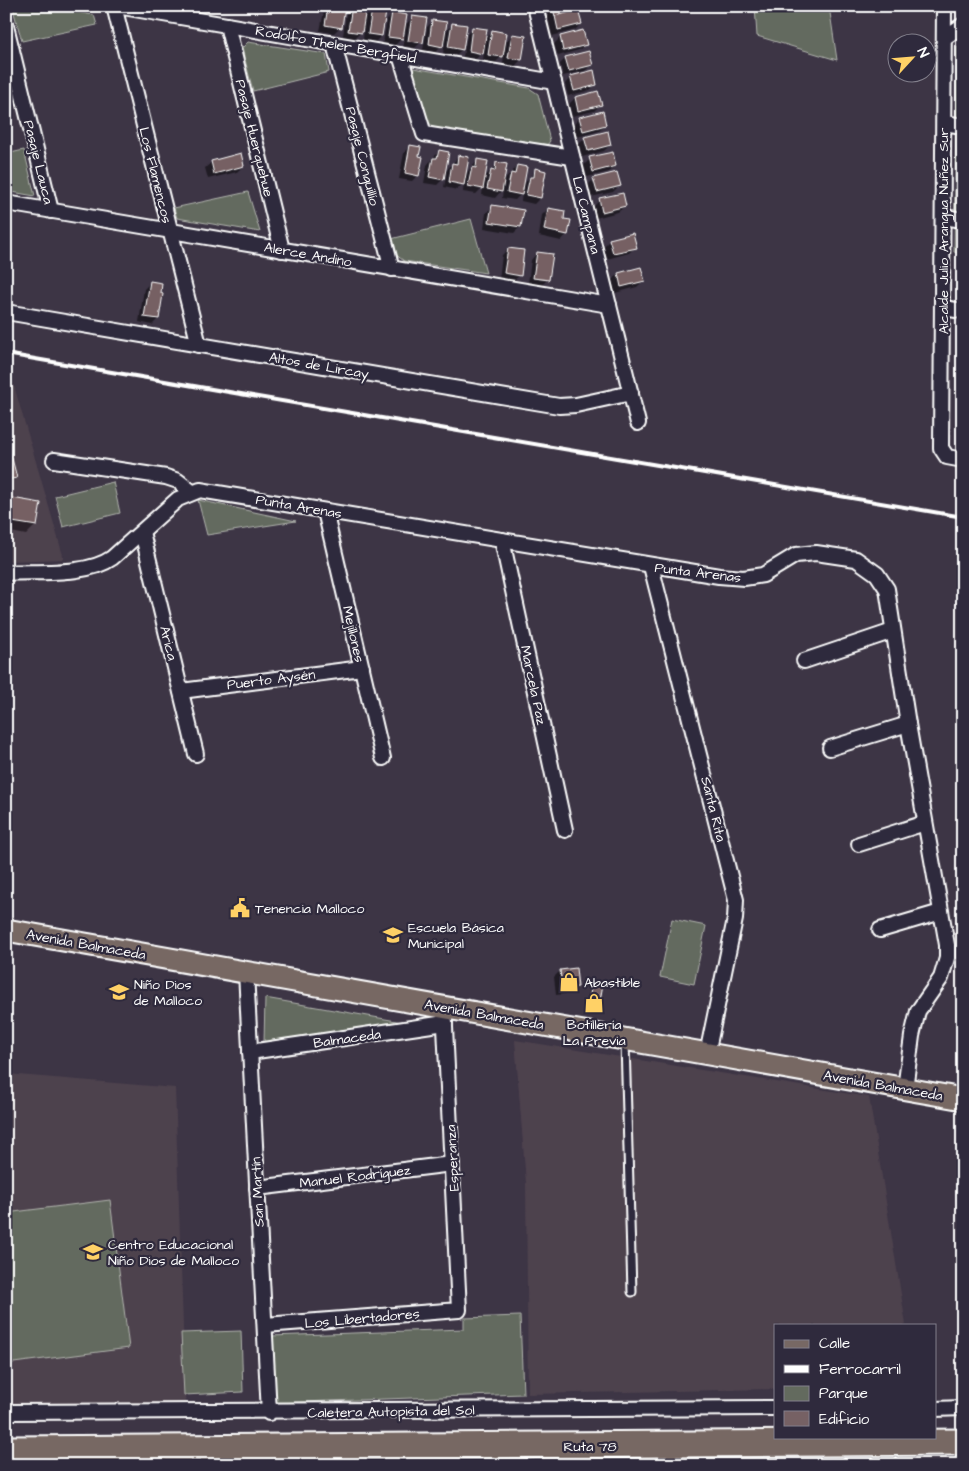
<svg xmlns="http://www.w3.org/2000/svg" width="969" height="1471" viewBox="0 0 969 1471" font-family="'Architects Daughter',sans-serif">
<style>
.built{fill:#4e424e}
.green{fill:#636a5e;stroke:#b1b4ae}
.shadow{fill:#0007}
.building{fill:#766164;stroke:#fff}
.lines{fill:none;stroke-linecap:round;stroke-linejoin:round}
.lane-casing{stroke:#fff;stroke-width:11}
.street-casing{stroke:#fff;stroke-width:18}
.primary-casing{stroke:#fff;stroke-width:25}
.highway-casing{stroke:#fff;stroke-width:29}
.lane{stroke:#2f2a3d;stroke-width:7}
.street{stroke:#2f2a3d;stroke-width:14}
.primary{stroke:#776864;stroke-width:21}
.highway{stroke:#776864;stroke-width:25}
.rail{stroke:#fff;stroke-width:4}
.labels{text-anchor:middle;stroke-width:4.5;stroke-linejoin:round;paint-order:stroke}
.street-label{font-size:14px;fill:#fff;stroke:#2f2a3d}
.poi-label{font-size:14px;fill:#fff;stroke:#2f2a3d;text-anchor:start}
</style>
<rect width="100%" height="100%" fill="#3d3545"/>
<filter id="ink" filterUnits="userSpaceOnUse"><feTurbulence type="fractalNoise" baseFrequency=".02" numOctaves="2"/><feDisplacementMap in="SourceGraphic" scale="10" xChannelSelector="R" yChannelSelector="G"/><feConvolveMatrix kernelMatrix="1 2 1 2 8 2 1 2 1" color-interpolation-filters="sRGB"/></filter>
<g filter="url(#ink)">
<!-- built -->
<g class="built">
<polygon points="6,371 10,372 64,559 6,561"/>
<polygon points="515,1040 869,1097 906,1325 775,1325 775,1389 528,1394 526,1183"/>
<polygon points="6,1074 175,1088 186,1416 6,1415"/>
</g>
<!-- green -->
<g class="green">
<polygon points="12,6 42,6 94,15 97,25 22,41"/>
<polygon points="755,6 829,6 837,60 757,36"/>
<polygon points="248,42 326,54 329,72 253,91 242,48"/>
<polygon points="963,42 963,254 954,252 957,47"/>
<polygon points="413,68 529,88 538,94 550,141 544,149 440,133 425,119"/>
<polygon points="24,150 35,196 6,191 6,154"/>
<polygon points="248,192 260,232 177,218 174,208"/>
<polygon points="471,219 486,273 404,261 395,254 391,239"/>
<polygon points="113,482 120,513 63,527 55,496"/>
<polygon points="198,500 296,521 207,535"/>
<polygon points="672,919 706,926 694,984 660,977"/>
<polygon points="265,998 408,1023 264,1043"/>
<polygon points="110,1200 129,1348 6,1364 6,1213"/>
<polygon points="520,1316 523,1394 274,1403 271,1336 464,1329 464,1318"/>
<polygon points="241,1331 243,1392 184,1395 181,1333"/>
</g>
<!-- shadow -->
<g class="shadow">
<polygon points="325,6 344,6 340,27 334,33 320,31"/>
<polygon points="471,6 506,6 501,11"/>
<polygon points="546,6 576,6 581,24 575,30 552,36"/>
<polygon points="352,7 363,19 372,10 381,36 375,42 363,40 364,29 355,38 343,36 346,14"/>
<polygon points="393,14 401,39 395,45 383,43 387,20"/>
<polygon points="413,17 421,42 415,48 403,46 406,24"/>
<polygon points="433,21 444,33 453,24 462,49 456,55 443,53 445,43 436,52 423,50 427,27"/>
<polygon points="473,28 484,40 493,31 504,44 512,35 521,60 515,66 503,64 504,54 495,63 483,61 484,50 476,59 463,57 467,34"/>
<polygon points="561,37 586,44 579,50 558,56 554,44"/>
<polygon points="566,58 591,65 585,71 563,76 560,64"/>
<polygon points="571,77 596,84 590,90 568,96 565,84"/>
<polygon points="575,98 600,105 594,111 572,116 569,104"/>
<polygon points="580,118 605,125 599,131 577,137 574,124"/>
<polygon points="585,138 610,145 604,151 582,157 579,144"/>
<polygon points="410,147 418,175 412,181 399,179 404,153"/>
<polygon points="439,151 444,173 459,156 464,176 478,160 483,179 497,164 502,183 517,166 523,185 536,170 540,198 534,204 521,201 522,193 515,200 502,198 503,189 495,198 482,195 483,187 476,194 463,192 464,182 457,190 444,187 446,176 437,185 424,183 427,165"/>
<polygon points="590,159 615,166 609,172 587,177 584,165"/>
<polygon points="212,162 243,166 237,172 208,179 205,168"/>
<polygon points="594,179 619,186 613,192 591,197 588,185"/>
<polygon points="600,200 625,206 618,212 596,218 594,206"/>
<polygon points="492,207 520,227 514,233 484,228 486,213"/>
<polygon points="548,209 562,220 567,234 561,241 539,236 542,215"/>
<polygon points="610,240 635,247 629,253 607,259 604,246"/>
<polygon points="508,249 520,275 513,281 499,279 502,255"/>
<polygon points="537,253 548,279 542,285 528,283 531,260"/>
<polygon points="640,268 643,281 637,287 615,293 612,280 618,274"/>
<polygon points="150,283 158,319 152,325 139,322 144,289"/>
<polygon points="6,440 16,477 6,487"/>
<polygon points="6,499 36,525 26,535 6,531"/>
<polygon points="560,971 577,987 571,993 556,995 554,977"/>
<polygon points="592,984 598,1006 595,1009 586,1007 590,987"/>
</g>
<!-- building -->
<g class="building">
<polygon points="328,6 345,6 342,28 325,25"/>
<polygon points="352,6 366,8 362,33 348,31"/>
<polygon points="552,6 577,6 578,10 555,16"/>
<polygon points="372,9 386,12 382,36 368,34"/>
<polygon points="578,10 582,24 558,30 555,16"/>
<polygon points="392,12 407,15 403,39 388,37"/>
<polygon points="412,16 427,18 423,43 408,41"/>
<polygon points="432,20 447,22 443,47 429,44"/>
<polygon points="452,23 467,25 463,50 448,47"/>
<polygon points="472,27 487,29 483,54 469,51"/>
<polygon points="492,30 507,33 503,57 488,55"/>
<polygon points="583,30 587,45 563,51 560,36"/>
<polygon points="512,34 526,36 522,60 508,58"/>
<polygon points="589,51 593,65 569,71 565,57"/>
<polygon points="594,70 597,85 574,91 570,76"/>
<polygon points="598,91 602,105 578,111 575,97"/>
<polygon points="603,111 606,125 583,131 579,117"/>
<polygon points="608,131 611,145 588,151 584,137"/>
<polygon points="410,145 421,147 419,156 423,157 419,176 405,173"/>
<polygon points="439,150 449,152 444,180 429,177 433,158 437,158"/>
<polygon points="613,152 616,166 593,172 589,157"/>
<polygon points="241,153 244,166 214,174 211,161"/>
<polygon points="458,155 469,157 464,185 449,182 452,163 457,164"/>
<polygon points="477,159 488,161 483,189 468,186 472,167 476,168"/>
<polygon points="496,162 507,164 502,192 487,189 491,170 495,171"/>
<polygon points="517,165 527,167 522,195 507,192 511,173 515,174"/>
<polygon points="535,168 546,171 541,198 526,195 530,177 534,177"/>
<polygon points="617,172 621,186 597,192 593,178"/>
<polygon points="623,193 626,206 602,212 599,198"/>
<polygon points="492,205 524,210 521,227 489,222"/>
<polygon points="548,208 565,211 564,219 571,220 568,235 544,230"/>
<polygon points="633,233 637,248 613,253 609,239"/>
<polygon points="508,248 524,250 521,276 504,273"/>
<polygon points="537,252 553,254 549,280 533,278"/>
<polygon points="641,267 645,281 621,287 618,273"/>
<polygon points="150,281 162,283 161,293 163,294 159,319 144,317"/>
<polygon points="6,435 17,478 6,480"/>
<polygon points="6,497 41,503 37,526 6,521"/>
<polygon points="576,968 578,987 562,989 560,970"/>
<polygon points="592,983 603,984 599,1007 588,1005"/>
</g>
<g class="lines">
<defs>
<polyline id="lane" points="625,1042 632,1292"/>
<g id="street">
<polyline points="114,6 199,345"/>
<polyline points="117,6 554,82"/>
<polyline points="535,6 638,423"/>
<polyline points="944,6 941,448 947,457 963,460"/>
<polyline points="227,25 282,250"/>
<polyline points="6,26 51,211"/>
<polyline points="944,38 963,25"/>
<polyline points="334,44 392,269"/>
<polyline points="400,55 424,134 572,157"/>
<polyline points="944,123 963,126"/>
<polyline points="6,203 609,305"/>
<polyline points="943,217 963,220"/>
<polyline points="943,308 963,311"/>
<polyline points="6,312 559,406 576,405 631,393"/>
<polyline points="54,460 166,477 178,481 192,492"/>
<polyline points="325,511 383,758"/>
<polyline points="142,532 196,754"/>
<polyline points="502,540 565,830"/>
<polyline points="651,566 736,900 735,919 707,1054"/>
<path d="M6,573C37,571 87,576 112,558L178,499L200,490L719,576L744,578L763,575L796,555L816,553L856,559L877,574L887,589L908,724L947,945V958L941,978L918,1011L912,1036L905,1089"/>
<polyline points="804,661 893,631"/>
<polyline points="181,691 362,668"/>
<polyline points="830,748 908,724"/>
<polyline points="859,844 925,823"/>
<polyline points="880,930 941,912"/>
<polyline points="246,972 269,1413"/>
<polyline points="250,1052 445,1023"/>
<polyline points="257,1188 452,1164"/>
<polyline points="265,1325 459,1310 444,1007"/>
<polyline points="935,1409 963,1408"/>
<polyline points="6,1412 775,1408"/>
</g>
<polyline id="primary" points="6,930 963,1099"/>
<polyline id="highway" points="6,1449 963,1442"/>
</defs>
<!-- lane casing -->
<use href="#lane" class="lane-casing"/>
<!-- street casing -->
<use href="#street" class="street-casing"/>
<!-- primary casing -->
<use href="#primary" class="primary-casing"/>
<!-- highway casing -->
<use href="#highway" class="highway-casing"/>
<!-- lane -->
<use href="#lane" class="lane"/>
<!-- street -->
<use href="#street" class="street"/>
<!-- primary -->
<use href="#primary" class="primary"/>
<!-- highway -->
<use href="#highway" class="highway"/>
<!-- rail -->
<polyline class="rail" points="6,354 963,517"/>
</g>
</g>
<!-- icons -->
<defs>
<symbol id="civic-bare" viewBox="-9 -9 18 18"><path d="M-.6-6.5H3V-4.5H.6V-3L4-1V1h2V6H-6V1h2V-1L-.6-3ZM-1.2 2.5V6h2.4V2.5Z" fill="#ffd166" stroke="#2f2a3d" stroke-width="2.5" paint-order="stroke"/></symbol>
<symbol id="school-bare" viewBox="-9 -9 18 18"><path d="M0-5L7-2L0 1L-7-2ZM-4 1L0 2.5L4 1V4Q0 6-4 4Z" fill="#ffd166" stroke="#2f2a3d" stroke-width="2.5" paint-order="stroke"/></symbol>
<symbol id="shop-bare" viewBox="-9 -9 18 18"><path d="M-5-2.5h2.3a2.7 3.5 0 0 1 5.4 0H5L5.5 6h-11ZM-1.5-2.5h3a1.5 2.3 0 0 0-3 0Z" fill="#ffd166" stroke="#2f2a3d" stroke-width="2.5" paint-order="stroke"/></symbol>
</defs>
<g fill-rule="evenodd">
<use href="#civic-bare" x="226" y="894" width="28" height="28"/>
<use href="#school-bare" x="379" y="921" width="28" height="28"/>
<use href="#shop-bare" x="555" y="968" width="28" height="28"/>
<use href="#school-bare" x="105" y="978" width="28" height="28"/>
<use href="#shop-bare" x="580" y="989" width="28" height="28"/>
<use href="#school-bare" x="79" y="1238" width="28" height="28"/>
</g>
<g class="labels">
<!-- street labels -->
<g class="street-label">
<text transform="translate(336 44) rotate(10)" y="5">Rodolfo Theler Bergfield</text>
<text transform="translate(255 138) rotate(76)" y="5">Pasaje Huerquehue</text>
<text transform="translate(363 156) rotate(76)" y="5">Pasaje Conguillío</text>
<text transform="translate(39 162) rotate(76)" y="5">Pasaje Lauca</text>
<text transform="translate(156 175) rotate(76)" y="5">Los Flamencos</text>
<text transform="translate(587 215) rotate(76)" y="5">La Campana</text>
<text transform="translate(943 231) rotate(-90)" y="5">Alcalde Julio Arangua Nuñez Sur</text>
<text transform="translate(308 254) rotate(10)" y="5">Alerce Andino</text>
<text transform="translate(319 365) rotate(10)" y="5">Altos de Lircay</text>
<text transform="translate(299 506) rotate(10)" y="5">Punta Arenas</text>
<text transform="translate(698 572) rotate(7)" y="5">Punta Arenas</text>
<text transform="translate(354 634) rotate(77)" y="5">Mejillones</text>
<text transform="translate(169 643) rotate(76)" y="5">Arica</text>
<text transform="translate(271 679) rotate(-7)" y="5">Puerto Aysén</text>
<text transform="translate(534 685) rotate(78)" y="5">Marcela Paz</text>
<text transform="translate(714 809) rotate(76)" y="5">Santa Rita</text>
<text transform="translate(86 944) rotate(10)" y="5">Avenida Balmaceda</text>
<text transform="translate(484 1014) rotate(10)" y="5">Avenida Balmaceda</text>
<text transform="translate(347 1038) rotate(-8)" y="5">Balmaceda</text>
<text transform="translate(883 1085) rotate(10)" y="5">Avenida Balmaceda</text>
<text transform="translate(452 1158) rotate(-93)" y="5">Esperanza</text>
<text transform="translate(355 1176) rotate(-7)" y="5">Manuel Rodríguez</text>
<text transform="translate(257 1192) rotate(-93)" y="5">San Martín</text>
<text transform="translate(362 1318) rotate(-5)" y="5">Los Libertadores</text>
<text transform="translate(391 1411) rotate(-1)" y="5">Caletera Autopista del Sol</text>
<text x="590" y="1451">Ruta 78</text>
</g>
<!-- poi labels -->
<g class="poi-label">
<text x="255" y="913">Tenencia Malloco</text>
<text x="408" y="932">Escuela Básica<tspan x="408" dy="16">Municipal</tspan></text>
<text x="584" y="987">Abastible</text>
<text x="134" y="989">Niño Dios<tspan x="134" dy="16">de Malloco</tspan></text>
<text x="594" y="1029" text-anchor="middle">Botillería<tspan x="594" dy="16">La Previa</tspan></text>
<text x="108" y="1249">Centro Educacional<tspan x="108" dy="16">Niño Dios de Malloco</tspan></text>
</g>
</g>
<!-- margin -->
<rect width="969" height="1471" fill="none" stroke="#2f2a3d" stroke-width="25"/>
<rect x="12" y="12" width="944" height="1446" fill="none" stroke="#fff" stroke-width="2" filter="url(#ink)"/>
<!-- legend -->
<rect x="774" y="1324" width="162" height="115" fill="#2f2a3d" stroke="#827f8b"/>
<rect x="784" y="1340" width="25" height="8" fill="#776864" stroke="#827f8b"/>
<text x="819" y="1348" font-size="15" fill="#ffffff">Calle</text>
<rect x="784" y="1365" width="25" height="8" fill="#ffffff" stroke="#827f8b"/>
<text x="819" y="1374" font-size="15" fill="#ffffff">Ferrocarril</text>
<rect x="784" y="1386" width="25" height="15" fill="#636a5e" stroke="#827f8b"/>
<text x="819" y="1398" font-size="15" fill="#ffffff">Parque</text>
<rect x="784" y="1411" width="25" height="15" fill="#766164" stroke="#827f8b"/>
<text x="819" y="1424" font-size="15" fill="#ffffff">Edificio</text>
<!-- north arrow -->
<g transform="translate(912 58) rotate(64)"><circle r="24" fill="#2f2a3d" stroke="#827f8b"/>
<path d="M0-4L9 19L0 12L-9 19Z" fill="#ffd166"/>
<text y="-8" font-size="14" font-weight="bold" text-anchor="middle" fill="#ffffff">N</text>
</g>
</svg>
